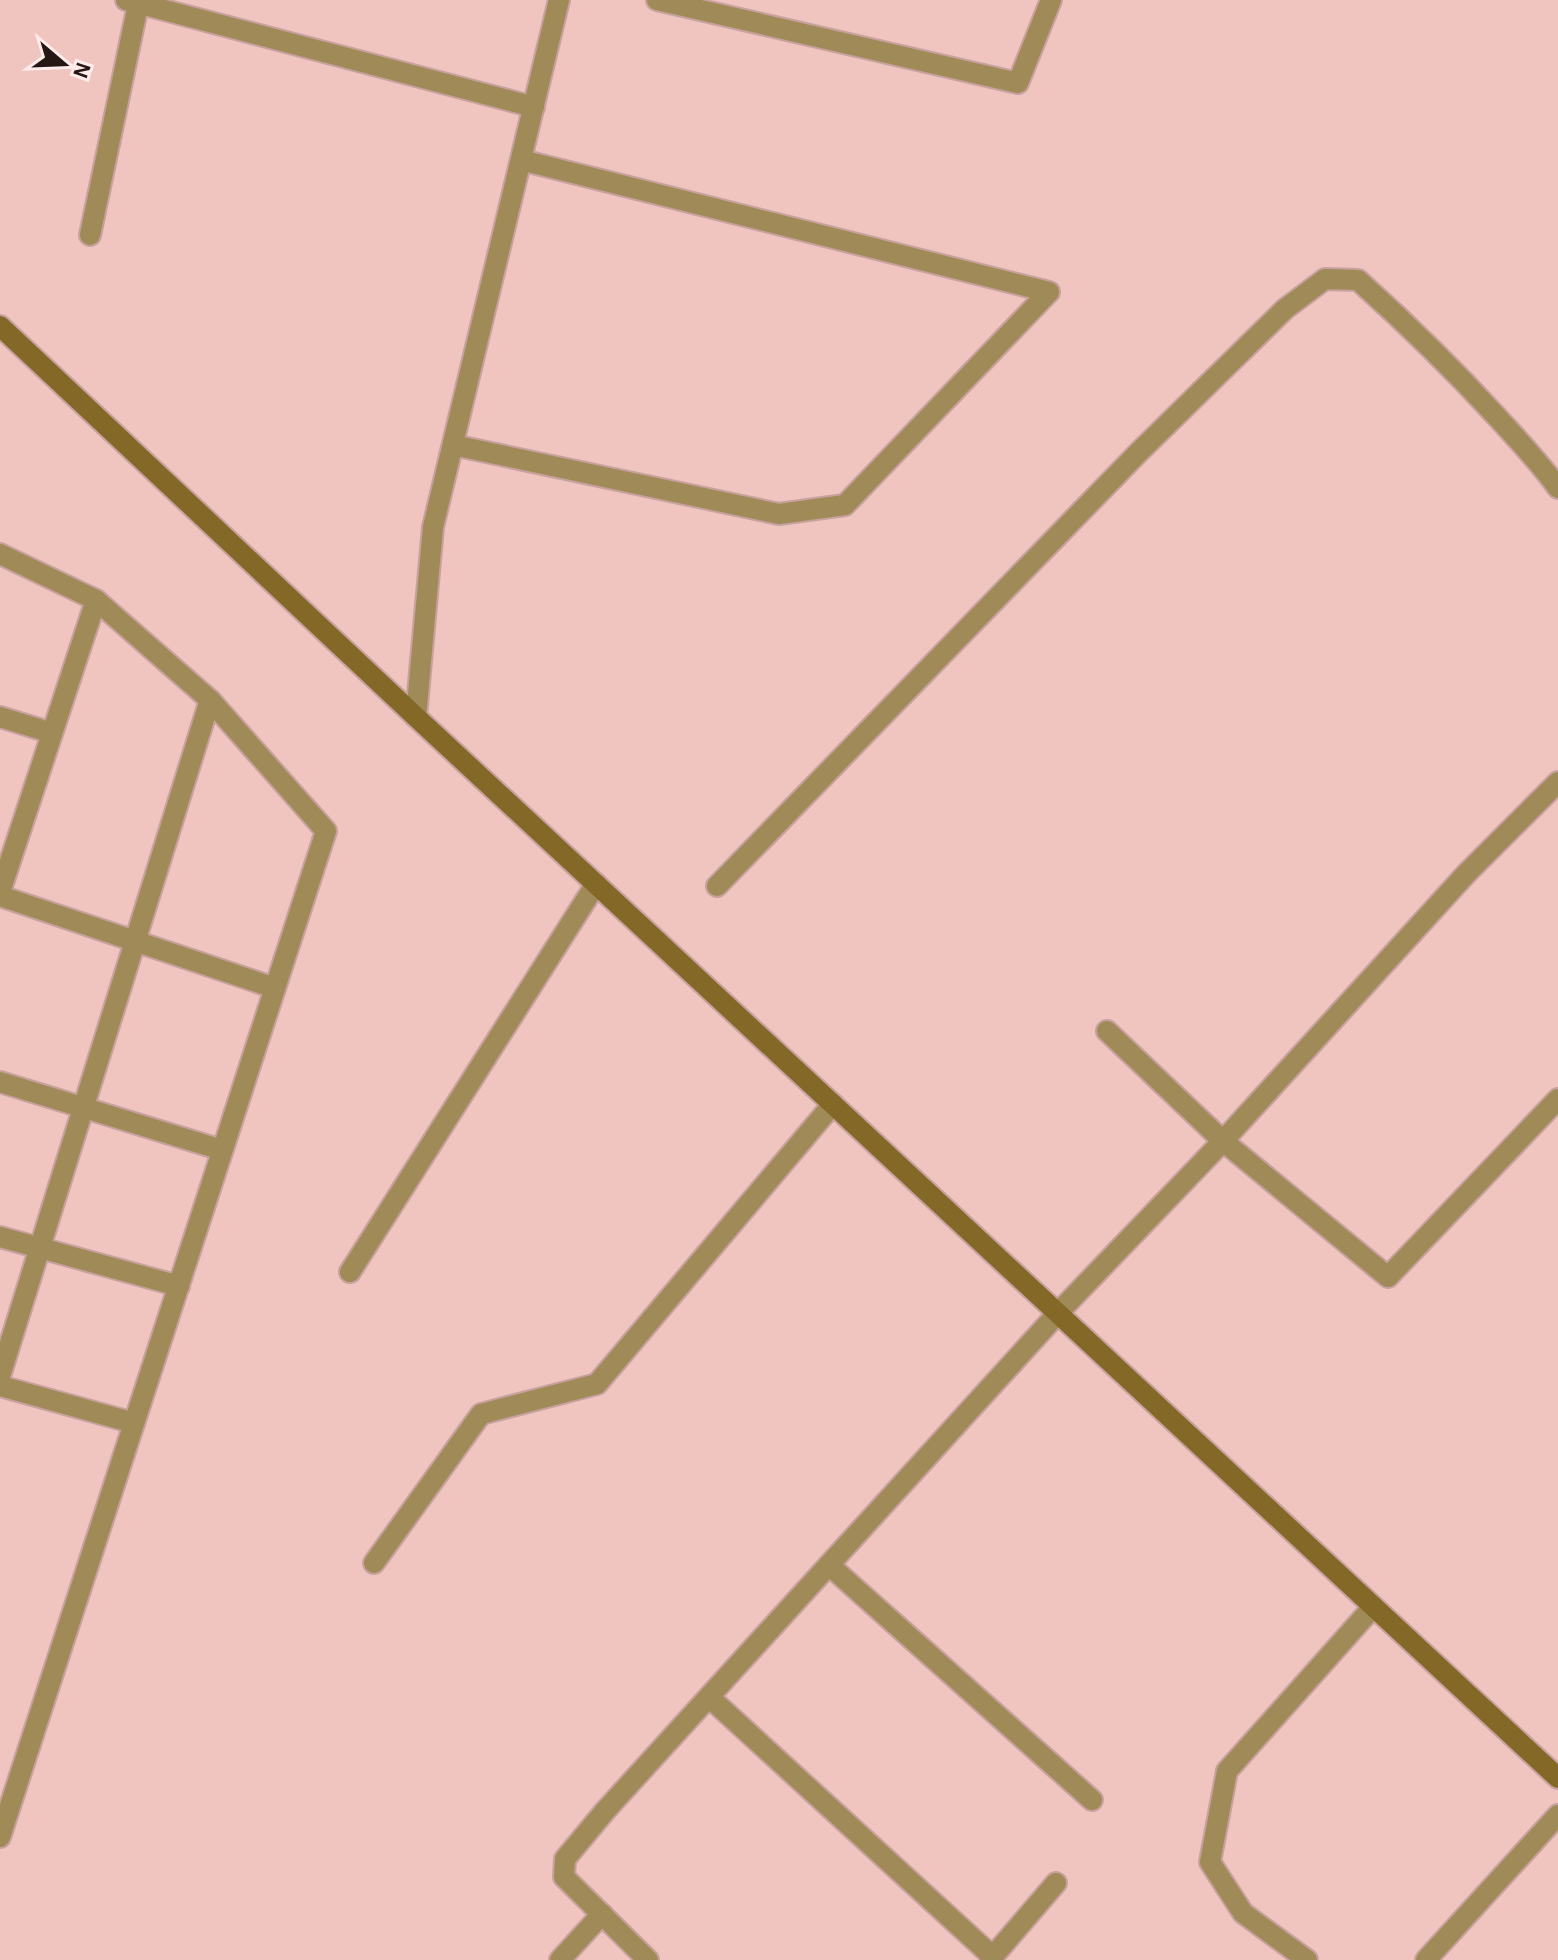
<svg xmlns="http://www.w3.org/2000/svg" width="1558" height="1960" viewBox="0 0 1558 1960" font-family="'Alegreya Sans',sans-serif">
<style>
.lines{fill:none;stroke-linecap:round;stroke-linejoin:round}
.street-casing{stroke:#c7a19d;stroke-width:24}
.secondary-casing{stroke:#c7a19d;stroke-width:24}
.street{stroke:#a08a57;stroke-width:20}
.secondary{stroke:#836827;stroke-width:20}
</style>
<rect width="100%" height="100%" fill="#f0c4bf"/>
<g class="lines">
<defs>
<g id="street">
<polyline points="126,0 534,107"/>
<polyline points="657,0 1018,83 1051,0"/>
<polyline points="90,235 139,0"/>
<polyline points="453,445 779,514 845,505 1049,292 521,160"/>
<polyline points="0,554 96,600 210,700 326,831 0,1837"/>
<polyline points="0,717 52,733"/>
<polyline points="416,717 433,527 559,0"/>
<path d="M717,886L1138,453L1285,309L1325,279L1358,280C1407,324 1454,370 1498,418C1519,441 1540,463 1558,488"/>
<polyline points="0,892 96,600"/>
<polyline points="0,896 275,988"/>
<polyline points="1107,1031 1223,1141 1388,1277 1558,1099"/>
<polyline points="0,1082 222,1150"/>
<polyline points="0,1237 179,1286"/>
<polyline points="350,1272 596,884"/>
<polyline points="0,1376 210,700"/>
<polyline points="0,1386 134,1423"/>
<polyline points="374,1563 481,1414 597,1384 833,1104"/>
<polyline points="829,1565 1092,1800"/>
<polyline points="709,1697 993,1957"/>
<polyline points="560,1960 602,1914"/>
<polyline points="648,1960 564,1877 565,1859 605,1811 1058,1313 1223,1141 1466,874 1558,782"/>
<polyline points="990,1960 1056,1883"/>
<polyline points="1307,1960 1243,1913 1210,1862 1227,1771 1373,1607"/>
<polyline points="1426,1960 1558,1815"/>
</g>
<polyline id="secondary" points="0,326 416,717 1558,1778"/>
</defs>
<!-- street casing -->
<use href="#street" class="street-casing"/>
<!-- secondary casing -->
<use href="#secondary" class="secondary-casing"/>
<!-- street -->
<use href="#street" class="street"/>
<!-- secondary -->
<use href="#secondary" class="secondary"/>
</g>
<!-- north arrow -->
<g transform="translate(64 64) rotate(109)" stroke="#ffecea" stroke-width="6" paint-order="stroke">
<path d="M0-6L14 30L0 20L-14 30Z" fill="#251614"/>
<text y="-12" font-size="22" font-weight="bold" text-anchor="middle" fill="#251614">N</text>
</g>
</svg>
